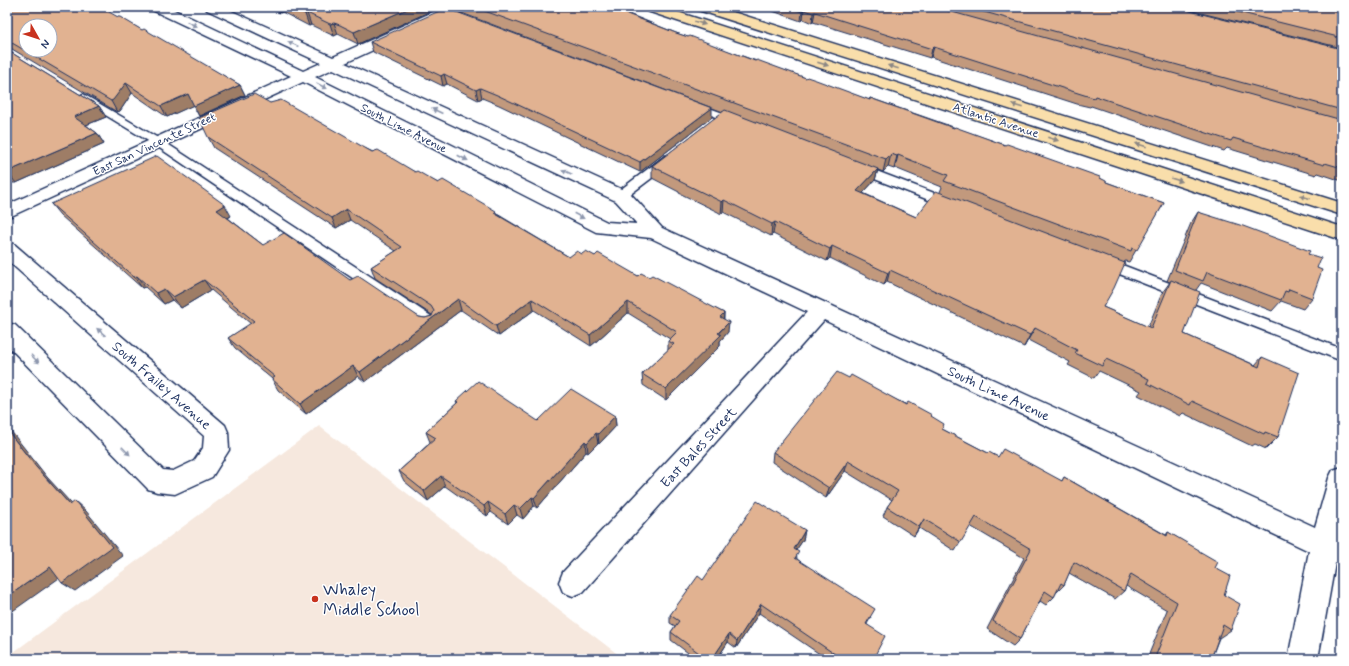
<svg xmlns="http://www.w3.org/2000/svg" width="1349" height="666" viewBox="0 0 1349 666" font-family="Mynerve,sans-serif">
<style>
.built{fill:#f6e8de}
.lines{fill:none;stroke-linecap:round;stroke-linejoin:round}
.lane-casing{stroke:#1b2f5e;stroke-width:3}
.street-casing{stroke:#1b2f5e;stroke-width:3}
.primary-casing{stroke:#1b2f5e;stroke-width:3}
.lane{fill:#fff;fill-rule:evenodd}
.street{fill:#fff;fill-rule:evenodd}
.primary{fill:#f9deab;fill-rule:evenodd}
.wall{fill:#c2997d;stroke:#1b2f5e;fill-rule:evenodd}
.shaded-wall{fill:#9e7d66;stroke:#1b2f5e}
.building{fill:#e1b291;stroke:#1b2f5e;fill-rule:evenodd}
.oneway{fill:#8a8684}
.oneway2{fill:#8d97ae}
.poi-dot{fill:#c8321e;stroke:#fff;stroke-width:1.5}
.labels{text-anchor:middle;stroke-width:3;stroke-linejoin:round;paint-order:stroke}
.far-street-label{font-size:12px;fill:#1b2f5e;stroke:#fff}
.street-label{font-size:14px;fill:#1b2f5e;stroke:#fff}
.near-poi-label{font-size:17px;fill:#1b2f5e;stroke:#fff;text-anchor:start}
</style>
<rect width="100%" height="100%" fill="#fff"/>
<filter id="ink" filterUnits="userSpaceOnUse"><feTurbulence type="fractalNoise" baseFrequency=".025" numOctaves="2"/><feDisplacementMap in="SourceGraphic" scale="8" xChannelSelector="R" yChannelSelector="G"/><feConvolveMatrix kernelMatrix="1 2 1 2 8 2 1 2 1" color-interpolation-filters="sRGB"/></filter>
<g filter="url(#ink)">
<!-- built -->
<polygon class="built" points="319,426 624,659 7,659 7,657"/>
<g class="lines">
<defs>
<g id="lane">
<polygon points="428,7 442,7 461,14 463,16 461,18 455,18 430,9"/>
<polygon points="83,94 163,141 434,318 436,322 434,326 429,327 424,326 155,145 79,99 78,97"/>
<polygon points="693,102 742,120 744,122 742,124 734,124 689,107 688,105 689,103"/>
<polygon points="669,155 673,156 675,159 673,162 624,199 616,199 614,196 616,193 665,156"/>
<polygon points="858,164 955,201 957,204 955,207 947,207 854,171 852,168 854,165"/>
<polygon points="1104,258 1342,349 1342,361 1099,266 1097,263 1099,260"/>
</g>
<g id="street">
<path d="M150,7H168L303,71L321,63L207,10L205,7H223L333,57L444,7H462L460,10L345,63L630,193L662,228L1315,527L1329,478L1333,470L1342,467V529L1340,538L1342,539V566L1335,563L1318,659H1288L1309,551L824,320L583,592L573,596L563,592L559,582L563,572L807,312L651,238L596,232L303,82L7,218V205L291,76L152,10ZM333,69L616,201L637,224L607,222L315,77Z"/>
<polygon points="7,242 14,244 225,425 228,432 229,450 212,477 175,494 157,492 148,489 7,345 7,323 15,325 163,470 173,471 194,461 203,448 204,436 7,260"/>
</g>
<g id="primary">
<polygon points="642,7 662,7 1342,227 1342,240 644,10"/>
<polygon points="696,7 717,7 1342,203 1342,215 698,10"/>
</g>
</defs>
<!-- lane casing -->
<use href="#lane" class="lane-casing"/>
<!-- street casing -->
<use href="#street" class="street-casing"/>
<!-- primary casing -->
<use href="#primary" class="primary-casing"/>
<!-- lane -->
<use href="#lane" class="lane"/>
<!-- street -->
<use href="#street" class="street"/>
<!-- primary -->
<use href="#primary" class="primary"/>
</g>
<!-- wall -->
<g class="wall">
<polygon points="7,7 118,17 240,85 245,95 199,116 193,105 167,117 132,93 120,111 117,112 7,46"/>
<polygon points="268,7 430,7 431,11 358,44 338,34 334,36 311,25 309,26 282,12 280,13"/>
<path d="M458,7H614L619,9V10L676,33L869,100L870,98L1005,145L1100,178L1106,182L1164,203L1129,262L1125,261L1124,263L1103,307L1148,327L1162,293L1170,282L1167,281L1191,223L1198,212L1308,254L1317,268L1312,298L1303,309L1281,301L1272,311L1201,283L1196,290L1184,334L1255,365L1262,357L1278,437L1266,449L1255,444L1252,446L1183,413L1180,416L1138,395L1141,391L1099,371L1094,378L1068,365L1070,362L1028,340L1024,347L887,282L884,285L830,258L827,261L773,234L771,236L723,212L721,214L718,212L679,193V192L652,178V166L723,112L459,12ZM888,167L894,169L895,168L942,187L940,192L916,217L863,193L875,180L878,170L883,172Z"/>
<polygon points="757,7 1174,7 1342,49 1342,181 1318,173 1316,175 1227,148 1224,151 1091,106 1090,107 1077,104 931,57 930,58 813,22 812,23 803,19 801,21 764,8 763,9"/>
<polygon points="1177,7 1342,7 1342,48"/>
<polygon points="370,42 712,117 640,172 499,105 482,98 478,100 447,84 443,86 373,52"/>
<polygon points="7,50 99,106 106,117 86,125 97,133 104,144 16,183 13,183 8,178 7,179"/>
<polygon points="270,103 438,183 497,214 569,257 582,254 595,256 638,276 649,277 724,313 724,319 728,332 720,341 720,346 666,400 643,385 642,374 668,350 668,341 670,339 628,313 591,346 534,310 499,336 461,310 365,382 358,376 306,414 278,390 272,379 235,348 228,338 251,324 211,290 181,308 172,300 164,304 145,287 142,288 60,215 51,204 231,216 228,218 263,245 350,280 419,317 425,318 432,316 432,315 375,278 371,267 396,251 350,220 336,228 214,148 208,137"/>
<polygon points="849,378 931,416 942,429 988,453 1062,481 1064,477 1166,535 1168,532 1199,551 1215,568 1224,595 1231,630 1219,638 1211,659 1147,659 1167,610 1126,586 1124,591 1115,599 1069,573 1064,585 1056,593 1054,597 1046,605 1040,601 1020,639 1013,646 987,629 1024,558 970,526 955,551 919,528 914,536 883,516 887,507 892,500 845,471 826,498 772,462 773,452"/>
<polygon points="456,401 538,421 615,416 616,426 599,444 598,443 588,453 586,452 537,508 534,506 523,519 517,515 508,524 491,512 487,516 445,486 428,501 404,481 399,471 431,442 430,442 426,432 457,403"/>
<polygon points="805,530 803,540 796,550 797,559 871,617 867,624 873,659 827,659 759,613 736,648 728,642 717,659 696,659 671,640 671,632 675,626 670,623 670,615 703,580"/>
</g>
<!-- shaded-wall -->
<g class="shaded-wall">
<polygon points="278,7 280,7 282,12 280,13"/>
<polygon points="412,7 430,7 431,11 358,44 354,32"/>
<polygon points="804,10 803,19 801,21 802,12"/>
<polygon points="815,12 813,22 812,23 813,13"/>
<polygon points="307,13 311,25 309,26 305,14"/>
<polygon points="334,23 338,34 334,36 330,24"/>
<polygon points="934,47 931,57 930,58 932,49"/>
<polygon points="444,74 447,84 443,86 441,76"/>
<polygon points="126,83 132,93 120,111 117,112 111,101"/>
<polygon points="240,85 245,95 199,116 194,106"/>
<polygon points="480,88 482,98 478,100 476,90"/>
<polygon points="188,94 194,105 167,117 161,106"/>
<polygon points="99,106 106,117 81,127 74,117"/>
<polygon points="712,108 712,117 640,172 640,162"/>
<polygon points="97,133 104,144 16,183 7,172"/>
<polygon points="891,154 888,167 883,172 886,159"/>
<polygon points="898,155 895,168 894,169 897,156"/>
<polygon points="878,169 875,180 854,203 857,191"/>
<polygon points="724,200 723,212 721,214 722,202"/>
<polygon points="225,205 231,216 223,220 217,210"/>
<polygon points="346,209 350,220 336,228 332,218"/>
<polygon points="775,222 773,234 771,236 772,224"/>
<polygon points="832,246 830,258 827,261 830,249"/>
<polygon points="890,270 887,282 884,285 888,273"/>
<polygon points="137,276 145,287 142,288 134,277"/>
<polygon points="204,280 211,290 181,308 173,297"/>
<polygon points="164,289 172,300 164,304 156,293"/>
<polygon points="458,299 461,310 365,382 360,372"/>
<polygon points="532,299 534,310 499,336 496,326"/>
<polygon points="628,302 628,313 591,346 590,335"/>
<polygon points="724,313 723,324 720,317"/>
<polygon points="729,322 728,332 720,341 720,346 666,400 666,389"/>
<polygon points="1035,328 1028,340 1024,347 1030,335"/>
<polygon points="353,366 358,376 306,414 300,404"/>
<polygon points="615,416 616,426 599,444 598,434"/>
<polygon points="7,426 47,477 81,514 70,505 36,467 7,430"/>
<polygon points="596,433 598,443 588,453 587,443"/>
<polygon points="585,441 586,452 537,508 534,498"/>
<polygon points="848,461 845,471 826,498 829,488"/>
<polygon points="441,476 445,486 428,501 424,491"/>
<polygon points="532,497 534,506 523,519 520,509"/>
<polygon points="75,501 86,511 123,556 75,591 62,583"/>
<polygon points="488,502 491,512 487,516 484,506"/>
<polygon points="514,505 517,515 508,524 505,514"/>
<polygon points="924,519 919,528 914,536 919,527"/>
<polygon points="805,530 803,540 791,558 794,549"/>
<polygon points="50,567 62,576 7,615 7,597"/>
<polygon points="761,604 759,613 736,648 737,641"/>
<polygon points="729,634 728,642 717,659 712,659"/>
</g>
<!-- building -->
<g class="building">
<path d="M7,7H100L118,17H120L142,30L144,29L240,85L194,106L188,94L161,106L126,83L113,100L111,101L7,40ZM26,26H50V50H26Z"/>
<polygon points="291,7 412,7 354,32 340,25 334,23 330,24 307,13 305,14"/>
<polygon points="474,7 614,7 619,9 617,10 676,33 688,37 690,36 755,61 757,60 806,78 807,77 816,80 870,100 870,98 954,128 955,127 1005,145 1007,144 1100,177 1100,178 1106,181 1106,182 1164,203 1137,250 1132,248 1131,251 944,181 948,175 898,155 897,156 891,154 886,159"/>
<polygon points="789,7 934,7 1342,120 1342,168 1325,163 1324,165 1233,138 1231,141 1095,96 1094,98 1081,94 934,47 932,49 815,12 813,13 804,10 802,12"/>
<polygon points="966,7 1174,7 1342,49 1342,110"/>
<polygon points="1218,7 1342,7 1342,38"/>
<polygon points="446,8 712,108 640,162 497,95 480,88 476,90 444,74 441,76 370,42"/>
<polygon points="7,50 99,106 74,117 97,133 7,172"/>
<polygon points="254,94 270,103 281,100 372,152 378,150 415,172 417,171 438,183 443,180 496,211 494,213 569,257 577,251 582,254 586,251 595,256 598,253 638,276 641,273 649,277 652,275 724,313 720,317 729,322 718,333 721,335 666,389 642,374 674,344 668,341 677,332 628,302 590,335 532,299 496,326 458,299 360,372 353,366 300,404 272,379 275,377 228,338 254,321 204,280 173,297 164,289 156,293 137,276 134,277 51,204 157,156 225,205 217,210 263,245 284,233 350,280 358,276 419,317 425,318 432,316 434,311 431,306 371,267 402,247 346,209 332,218 208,137 199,118"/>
<polygon points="725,110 878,169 857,191 916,217 936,191 1125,263 1114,288 1103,307 1151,328 1171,280 1200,292 1184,334 1259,367 1262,357 1299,373 1278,437 1265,432 1264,434 1192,401 1190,405 1147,383 1149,379 1106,359 1102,366 1075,353 1077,350 1035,328 1030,335 890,270 888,273 832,246 830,249 775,222 772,224 724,200 722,202 718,200 679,181 680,180 652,166"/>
<polygon points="1198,212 1243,226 1310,251 1308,254 1321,258 1317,268 1322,270 1312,298 1289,289 1288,292 1285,291 1281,300 1207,272 1203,281 1175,270"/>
<polygon points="837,372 849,378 851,375 906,405 908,402 932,415 931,416 944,424 942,429 988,453 989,452 998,457 1003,449 1062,481 1064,477 1167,536 1168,532 1199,550 1199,551 1218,562 1215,568 1230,576 1224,595 1240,604 1231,630 1223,625 1211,659 1162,659 1156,655 1177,602 1131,574 1124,591 1074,562 1064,585 1061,583 1054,597 1045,591 1020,639 993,621 1031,549 976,517 961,542 924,519 919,527 887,507 898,491 848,461 829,488 773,452"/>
<polygon points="478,381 538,421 571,389 615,416 598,434 596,433 587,443 585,441 534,498 532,497 520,509 514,505 505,514 488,502 484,506 441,476 424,491 399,471 436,438 426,432 458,402 456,401"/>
<polygon points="7,430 36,467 70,505 75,501 112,547 62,583 50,567 7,597"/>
<polygon points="757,501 805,530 794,549 799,552 795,558 875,609 866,624 885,636 873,659 842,659 761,604 737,641 729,634 712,659 707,659 671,632 679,621 670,615 698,576 703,580"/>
</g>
<!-- one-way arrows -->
<defs><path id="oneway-solid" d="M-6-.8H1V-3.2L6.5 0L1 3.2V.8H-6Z"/></defs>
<g class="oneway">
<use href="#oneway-solid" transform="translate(700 23) rotate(18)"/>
<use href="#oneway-solid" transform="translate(823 64) rotate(18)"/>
<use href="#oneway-solid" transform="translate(893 67) rotate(-162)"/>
<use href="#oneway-solid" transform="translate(1017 106) rotate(-162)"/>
<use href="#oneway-solid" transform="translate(1053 139) rotate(18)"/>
<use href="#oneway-solid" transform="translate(1141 145) rotate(-162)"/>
<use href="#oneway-solid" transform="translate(1177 180) rotate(18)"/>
<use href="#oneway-solid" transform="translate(1305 197) rotate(-162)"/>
</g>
<g class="oneway2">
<use href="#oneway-solid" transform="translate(192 24) rotate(25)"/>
<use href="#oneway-solid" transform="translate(293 44) rotate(-155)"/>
<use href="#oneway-solid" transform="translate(322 86) rotate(27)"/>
<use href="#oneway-solid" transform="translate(437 111) rotate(-155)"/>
<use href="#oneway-solid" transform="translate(463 158) rotate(27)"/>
<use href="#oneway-solid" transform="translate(567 172) rotate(-155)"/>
<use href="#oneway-solid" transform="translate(579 216) rotate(27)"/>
<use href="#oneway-solid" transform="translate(101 332) rotate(-139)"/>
<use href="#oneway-solid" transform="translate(35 359) rotate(45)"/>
<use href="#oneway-solid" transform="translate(126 451) rotate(45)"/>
</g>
</g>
<!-- markers -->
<circle class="poi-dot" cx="315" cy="599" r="4"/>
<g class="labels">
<!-- far-street labels -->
<g class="far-street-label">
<text transform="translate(996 120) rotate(18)" y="4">Atlantic Avenue</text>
<text transform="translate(404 128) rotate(27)" y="4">South Lime Avenue</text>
<text transform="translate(154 144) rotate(-25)" y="4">East San Vincente Street</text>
</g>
<!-- street labels -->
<g class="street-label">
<text transform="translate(162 385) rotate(41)" y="5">South Frailey Avenue</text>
<text transform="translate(999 393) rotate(25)" y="5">South Lime Avenue</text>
<text transform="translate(698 447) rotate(-47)" y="5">East Bales Street</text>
</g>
<!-- near-poi labels -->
<g class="near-poi-label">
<text x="323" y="595">Whaley<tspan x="323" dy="20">Middle School</tspan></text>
</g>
</g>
<!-- margin -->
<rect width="1349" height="666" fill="none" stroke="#fff" stroke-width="24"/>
<rect x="12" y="12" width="1325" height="642" fill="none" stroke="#1b2f5e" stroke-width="1.5" filter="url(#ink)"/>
<!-- north arrow -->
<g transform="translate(38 38) rotate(129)"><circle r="19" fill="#ffffff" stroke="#a4acbf"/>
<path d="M0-3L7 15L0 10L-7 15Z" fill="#c8321e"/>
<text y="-6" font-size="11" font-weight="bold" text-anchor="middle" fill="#1b2f5e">N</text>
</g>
</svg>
